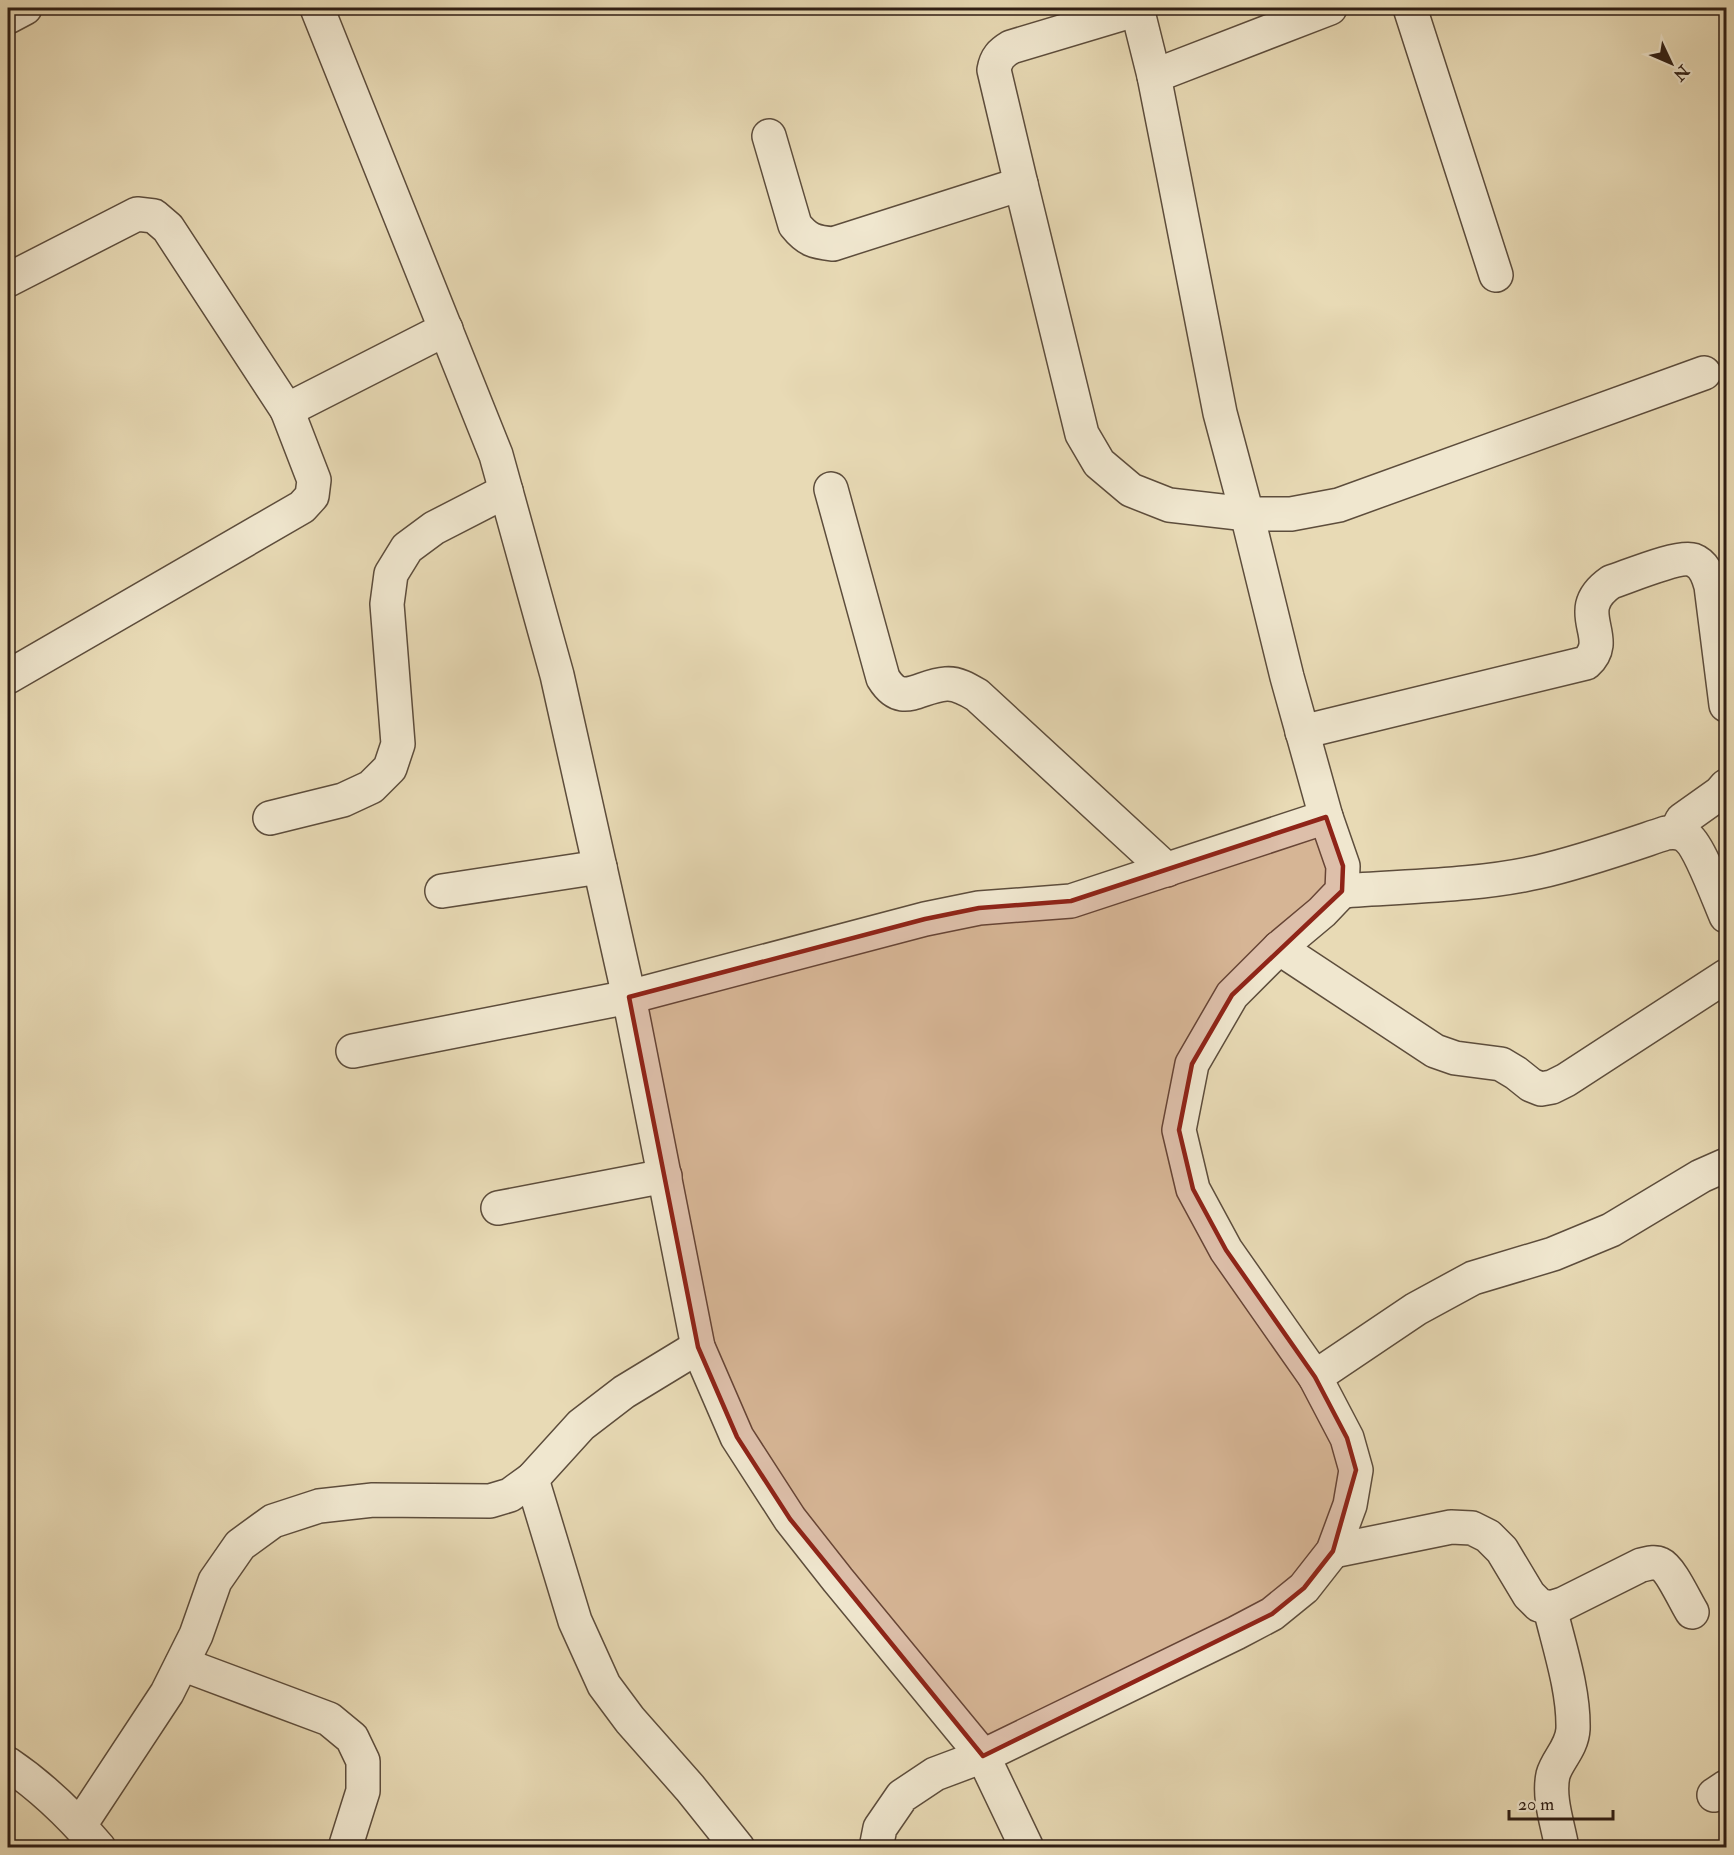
<svg xmlns="http://www.w3.org/2000/svg" width="1734" height="1855" viewBox="0 0 1734 1855" font-family="'IM FELL Double Pica',serif">
<style>
.lines{fill:none;stroke-linecap:round;stroke-linejoin:round}
.minor-casing{stroke:#5d4d3c;stroke-width:36}
.minor{stroke:#f0e7cf;stroke-width:33}
.marked{fill:#8f2418;fill-opacity:0.2;stroke:#8f2418;stroke-width:4.5;stroke-linejoin:round}
</style>
<rect width="100%" height="100%" fill="#e8dab5"/>
<filter id="stains"><feTurbulence type="fractalNoise" baseFrequency=".00333" numOctaves="4"/><feColorMatrix values="0 0 0 0 .2 0 0 0 0 .09 0 0 0 0 .02 0 0 0 .5 -.17"/></filter>
<radialGradient id="worn" r=".72"><stop offset=".6" stop-color="#630" stop-opacity="0"/><stop offset="1" stop-color="#630" stop-opacity=".3"/></radialGradient>
<g class="lines">
<defs>
<g id="minor">
<polyline points="317,8 496,455 557,675 629,997 698,1347 737,1437 790,1519 838,1580 983,1756 1027,1848"/>
<polyline points="1410,8 1496,275"/>
<polyline points="8,17 25,8"/>
<polyline points="1154,76 1330,8"/>
<path d="M769,136L795,225C807,240 814,242 833,244L1021,184L994,70C996,58 1001,53 1011,47L1138,9"/>
<polyline points="1021,184 1082,434 1099,463 1131,490 1169,505 1247,514 1291,514 1339,505 1704,373"/>
<polyline points="8,280 137,214 154,216 168,228 287,410"/>
<path d="M831,489L883,678C902,709 918,686 946,684C957,683 967,689 977,695L1167,870"/>
<polyline points="8,677 302,507 312,496 314,480 287,410 446,329"/>
<path d="M1302,732L1586,663C1615,637 1568,612 1611,582C1627,577 1679,555 1693,560C1704,564 1708,575 1711,586L1726,705"/>
<polyline points="270,818 343,800 371,787 390,768 398,744 387,604 391,574 407,548 434,528 506,491"/>
<polyline points="1676,832 1682,820 1720,793 1726,786"/>
<polyline points="442,891 600,867"/>
<path d="M1342,891C1407,886 1475,886 1538,872C1582,862 1624,847 1666,833C1674,832 1682,832 1688,838C1700,848 1719,900 1726,916"/>
<polyline points="1279,948 1435,1051 1455,1058 1501,1064 1516,1073 1531,1085 1541,1089 1552,1087 1566,1080 1726,976"/>
<polyline points="353,1051 629,997 925,919 979,908 1071,901 1326,817"/>
<polyline points="498,1208 665,1176"/>
<polyline points="1315,1377 1416,1309 1473,1278 1553,1254 1611,1230 1701,1176 1726,1165"/>
<polyline points="532,1479 575,1621 604,1685 630,1720 690,1788 738,1848"/>
<path d="M1333,1551L1451,1527L1472,1528L1488,1536L1502,1550L1529,1595L1539,1605L1550,1608L1563,1604L1641,1565C1647,1564 1654,1561 1660,1564C1671,1569 1685,1601 1692,1612"/>
<path d="M1550,1608C1559,1646 1574,1690 1573,1729C1572,1748 1557,1760 1553,1775C1548,1798 1558,1825 1562,1848"/>
<polyline points="182,1664 329,1719 352,1738 363,1761 363,1791 345,1848"/>
<path d="M8,1764C42,1787 72,1816 99,1848"/>
<polyline points="1714,1795 1726,1787"/>
<polyline points="80,1825 167,1693 196,1635 215,1581 240,1545 273,1521 319,1506 373,1500 490,1501 510,1495 532,1479 581,1425 624,1392 698,1347"/>
<polyline points="876,1848 880,1828 902,1796 935,1774 983,1756 1236,1633 1272,1614 1304,1588 1333,1551 1350,1505 1356,1470 1347,1438 1315,1377 1226,1250 1193,1189 1179,1130 1192,1064 1232,995 1279,948 1322,912 1342,891 1343,866 1326,817 1287,677 1247,514 1220,413 1174,177 1154,76 1137,8"/>
</g>
</defs>
<!-- minor casing -->
<use href="#minor" class="minor-casing"/>
<!-- minor -->
<use href="#minor" class="minor"/>
</g>
<!-- marked area -->
<path class="marked" d="M1326,817L1343,866L1342,891L1232,995L1192,1064L1179,1130L1193,1189L1226,1250L1315,1377L1347,1438L1356,1470L1333,1551L1304,1588L1272,1614L983,1756L790,1519L737,1437L698,1347L629,997L925,919L979,908L1071,901Z"/>
<!-- margin -->
<rect width="1734" height="1855" fill="none" stroke="#e8dab5" stroke-width="30"/>
<rect x="9" y="9" width="1716" height="1837" fill="none" stroke="#2f1e14" stroke-width="3"/>
<rect x="15" y="15" width="1704" height="1825" fill="none" stroke="#2f1e14" stroke-width="1.5"/>
<!-- north arrow -->
<g transform="translate(1671 63) rotate(134)" stroke="#f0e7cf" stroke-width="4.5" paint-order="stroke">
<path d="M0-4.5L10 22L0 15L-10 22Z" fill="#2f1e14"/>
<text y="-9" font-size="16" font-weight="bold" text-anchor="middle" fill="#2f1e14">N</text>
</g>
<!-- scale -->
<path d="M1509 1810v9h104v-9" fill="none" stroke="#2f1e14" stroke-width="3"/>
<text x="1518" y="1810" font-size="18" fill="#2f1e14" stroke="#f0e7cf" stroke-width="4.5" paint-order="stroke">20 m</text>
<rect width="100%" height="100%" filter="url(#stains)"/>
<rect width="100%" height="100%" fill="url(#worn)"/>
</svg>
